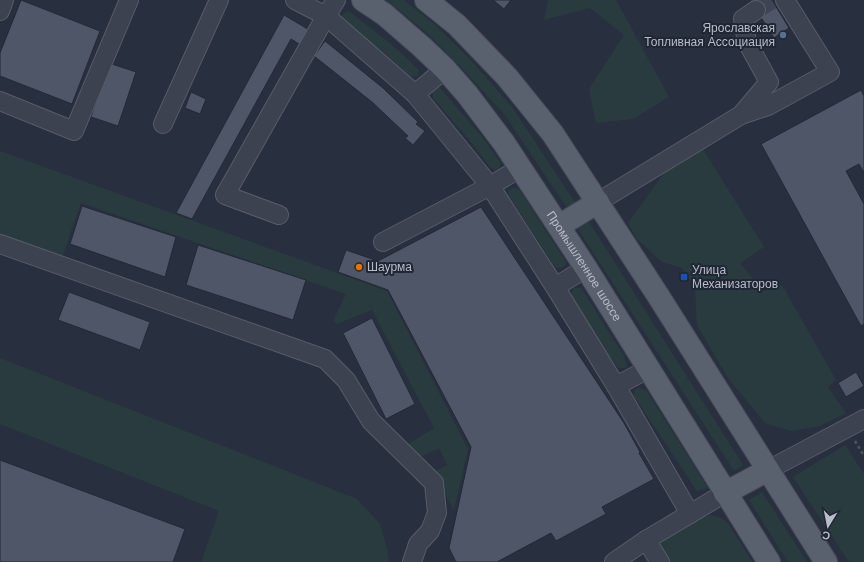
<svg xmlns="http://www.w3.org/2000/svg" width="864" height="562" viewBox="0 0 864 562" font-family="'Work Sans',sans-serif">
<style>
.green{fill:#2a3b40}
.building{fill:#4e5667;stroke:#232936}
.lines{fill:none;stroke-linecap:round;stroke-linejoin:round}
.minor-tunnel{stroke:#3e4454;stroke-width:18;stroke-dasharray:18 9;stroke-linecap:butt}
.minor-casing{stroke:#575d69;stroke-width:20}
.major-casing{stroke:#454b58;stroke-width:24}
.path{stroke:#48585c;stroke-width:2.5;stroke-dasharray:3 3;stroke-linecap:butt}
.minor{stroke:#3c424f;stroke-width:18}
.major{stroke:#5a616e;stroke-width:22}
.service-dot{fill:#5c6f8a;stroke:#202734;stroke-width:1.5}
.food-dot{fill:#e8710a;stroke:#202734;stroke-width:1.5}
.transit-dot{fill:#1a4fb4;stroke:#202734;stroke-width:1.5}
.labels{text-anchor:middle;stroke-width:4;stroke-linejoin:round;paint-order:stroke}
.poi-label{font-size:12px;fill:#b8bdc9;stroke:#202734;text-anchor:start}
.street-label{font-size:12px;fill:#b8bdc9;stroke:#202734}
</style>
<rect width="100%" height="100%" fill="#282f3f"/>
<!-- green -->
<g class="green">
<polygon points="386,0 404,0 433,23 469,58 512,107 576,204 567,208 504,114 461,67 425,31"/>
<polygon points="548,0 616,0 669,97 633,119 596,123 589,89 624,35 590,8 544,20"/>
<path d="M348,11C373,29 397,48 419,70L418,76L411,77L382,51L342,21V15Z"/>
<polygon points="436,88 440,88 482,137 500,162 500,167 495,170 490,167 471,142 433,98 433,92"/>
<polygon points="701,146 764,247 740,263 763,291 782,285 836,380 828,387 846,413 820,426 791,431 765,423 728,378 697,325 695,288 682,268 662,262 637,239 628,223 664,173"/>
<polygon points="0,151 387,291 468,449 454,511 434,472 447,465 439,448 416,459 408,444 434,428 372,310 337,324 333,321 346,294 81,203 62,258 0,235"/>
<polygon points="513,188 519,189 566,262 565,266 561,268 555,267 509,196 508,191"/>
<polygon points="589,222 743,465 734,471 578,229"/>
<polygon points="574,288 581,288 624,356 627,366 626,368 619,368 605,351 571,294"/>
<polygon points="0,358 357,499 380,524 387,548 389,562 201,562 219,511 0,424"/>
<polygon points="636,388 646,390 708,488 697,491 633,395"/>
<polygon points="845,445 864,474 864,562 849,562 793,477"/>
<polygon points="762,492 807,562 788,562 749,500"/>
<polygon points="710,515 721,518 728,523 752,562 668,562 660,549 660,542 701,517"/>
</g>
<!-- building -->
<g class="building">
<polygon points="21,0 100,31 72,104 0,76 0,53"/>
<polygon points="493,0 511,0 504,9"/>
<polygon points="750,0 772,0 789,28 774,38"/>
<polygon points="284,15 311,31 302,46 291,39 192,219 176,213"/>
<polygon points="325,41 383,88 418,122 416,124 425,131 413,145 405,138 408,136 372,102 314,56"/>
<polygon points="109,63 136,72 118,126 91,117"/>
<polygon points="861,90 864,96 864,173 859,164 846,171 864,204 864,324 861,326 761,144"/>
<polygon points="191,92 206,99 200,114 185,108"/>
<polygon points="82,206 176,237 165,277 70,244"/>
<polygon points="481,207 624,423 640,452 639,453 654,479 602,507 606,514 556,541 551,533 497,562 456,562 449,548 471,447 388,290 338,272 346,250 378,261"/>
<polygon points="198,245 306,280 293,320 186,285"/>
<polygon points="69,292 150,322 140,350 58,320"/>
<polygon points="372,318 415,404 386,419 343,333"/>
<polygon points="856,372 864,386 846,397 838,383"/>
<polygon points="0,460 185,529 173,562 0,562"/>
</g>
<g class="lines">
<!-- minor-tunnel -->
<polyline class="minor-tunnel" points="756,10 772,0"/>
<defs>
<g id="minor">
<polyline points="295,0 326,16 415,94 490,186 555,287 616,386 690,514"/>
<polyline points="756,10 743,19 747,42 769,82 741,115 768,106 830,72 785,0"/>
<polyline points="0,11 4,0"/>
<polyline points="415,94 445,69"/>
<polyline points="0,101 74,131 129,0"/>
<polyline points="163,124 219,0"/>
<polyline points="598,202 741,115"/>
<polyline points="279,215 225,195 326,16 336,0"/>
<polyline points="383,242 490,186 520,168"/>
<polyline points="0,244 325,359 346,380 371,421 434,483 437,513 430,531 418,544 412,562"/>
<polyline points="555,287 586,268"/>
<polyline points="616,386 648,369"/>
<polyline points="768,470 864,419"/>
<polyline points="646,540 660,562"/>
<polyline points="614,562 646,540 725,493"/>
</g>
<g id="major">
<path id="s1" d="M363,0L384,14L422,47L445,69L467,94L504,143L586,268L769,562"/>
<polyline points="426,0 457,25 507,77 553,134 659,297 826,562"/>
<polyline points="559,226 598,202"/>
<polyline points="725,493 768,470"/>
</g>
</defs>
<!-- minor casing -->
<use href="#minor" class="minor-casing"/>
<!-- major casing -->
<use href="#major" class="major-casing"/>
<!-- path -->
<polyline class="path" points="855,441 864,456"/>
<!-- minor -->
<use href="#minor" class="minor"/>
<!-- major -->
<use href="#major" class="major"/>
</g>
<!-- markers -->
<circle class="service-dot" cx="783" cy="35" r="4"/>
<circle class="food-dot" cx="359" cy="267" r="4"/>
<rect class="transit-dot" x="680" y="273" width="8" height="8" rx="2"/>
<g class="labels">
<!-- poi labels -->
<g class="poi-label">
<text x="775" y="32" text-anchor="end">Ярославская<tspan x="775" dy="14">Топливная Ассоциация</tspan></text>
<text x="367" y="271">Шаурма</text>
<text x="692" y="274">Улица<tspan x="692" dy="14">Механизаторов</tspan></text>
</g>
<!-- street labels -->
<g class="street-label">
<text dy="4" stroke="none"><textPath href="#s1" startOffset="349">Промышленное шоссе</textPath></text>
</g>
</g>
<!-- north arrow -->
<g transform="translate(828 526) rotate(190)" stroke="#202734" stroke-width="3" paint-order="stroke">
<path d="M0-3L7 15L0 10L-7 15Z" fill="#b8bdc9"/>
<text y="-6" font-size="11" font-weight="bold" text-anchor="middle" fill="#b8bdc9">С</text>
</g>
</svg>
